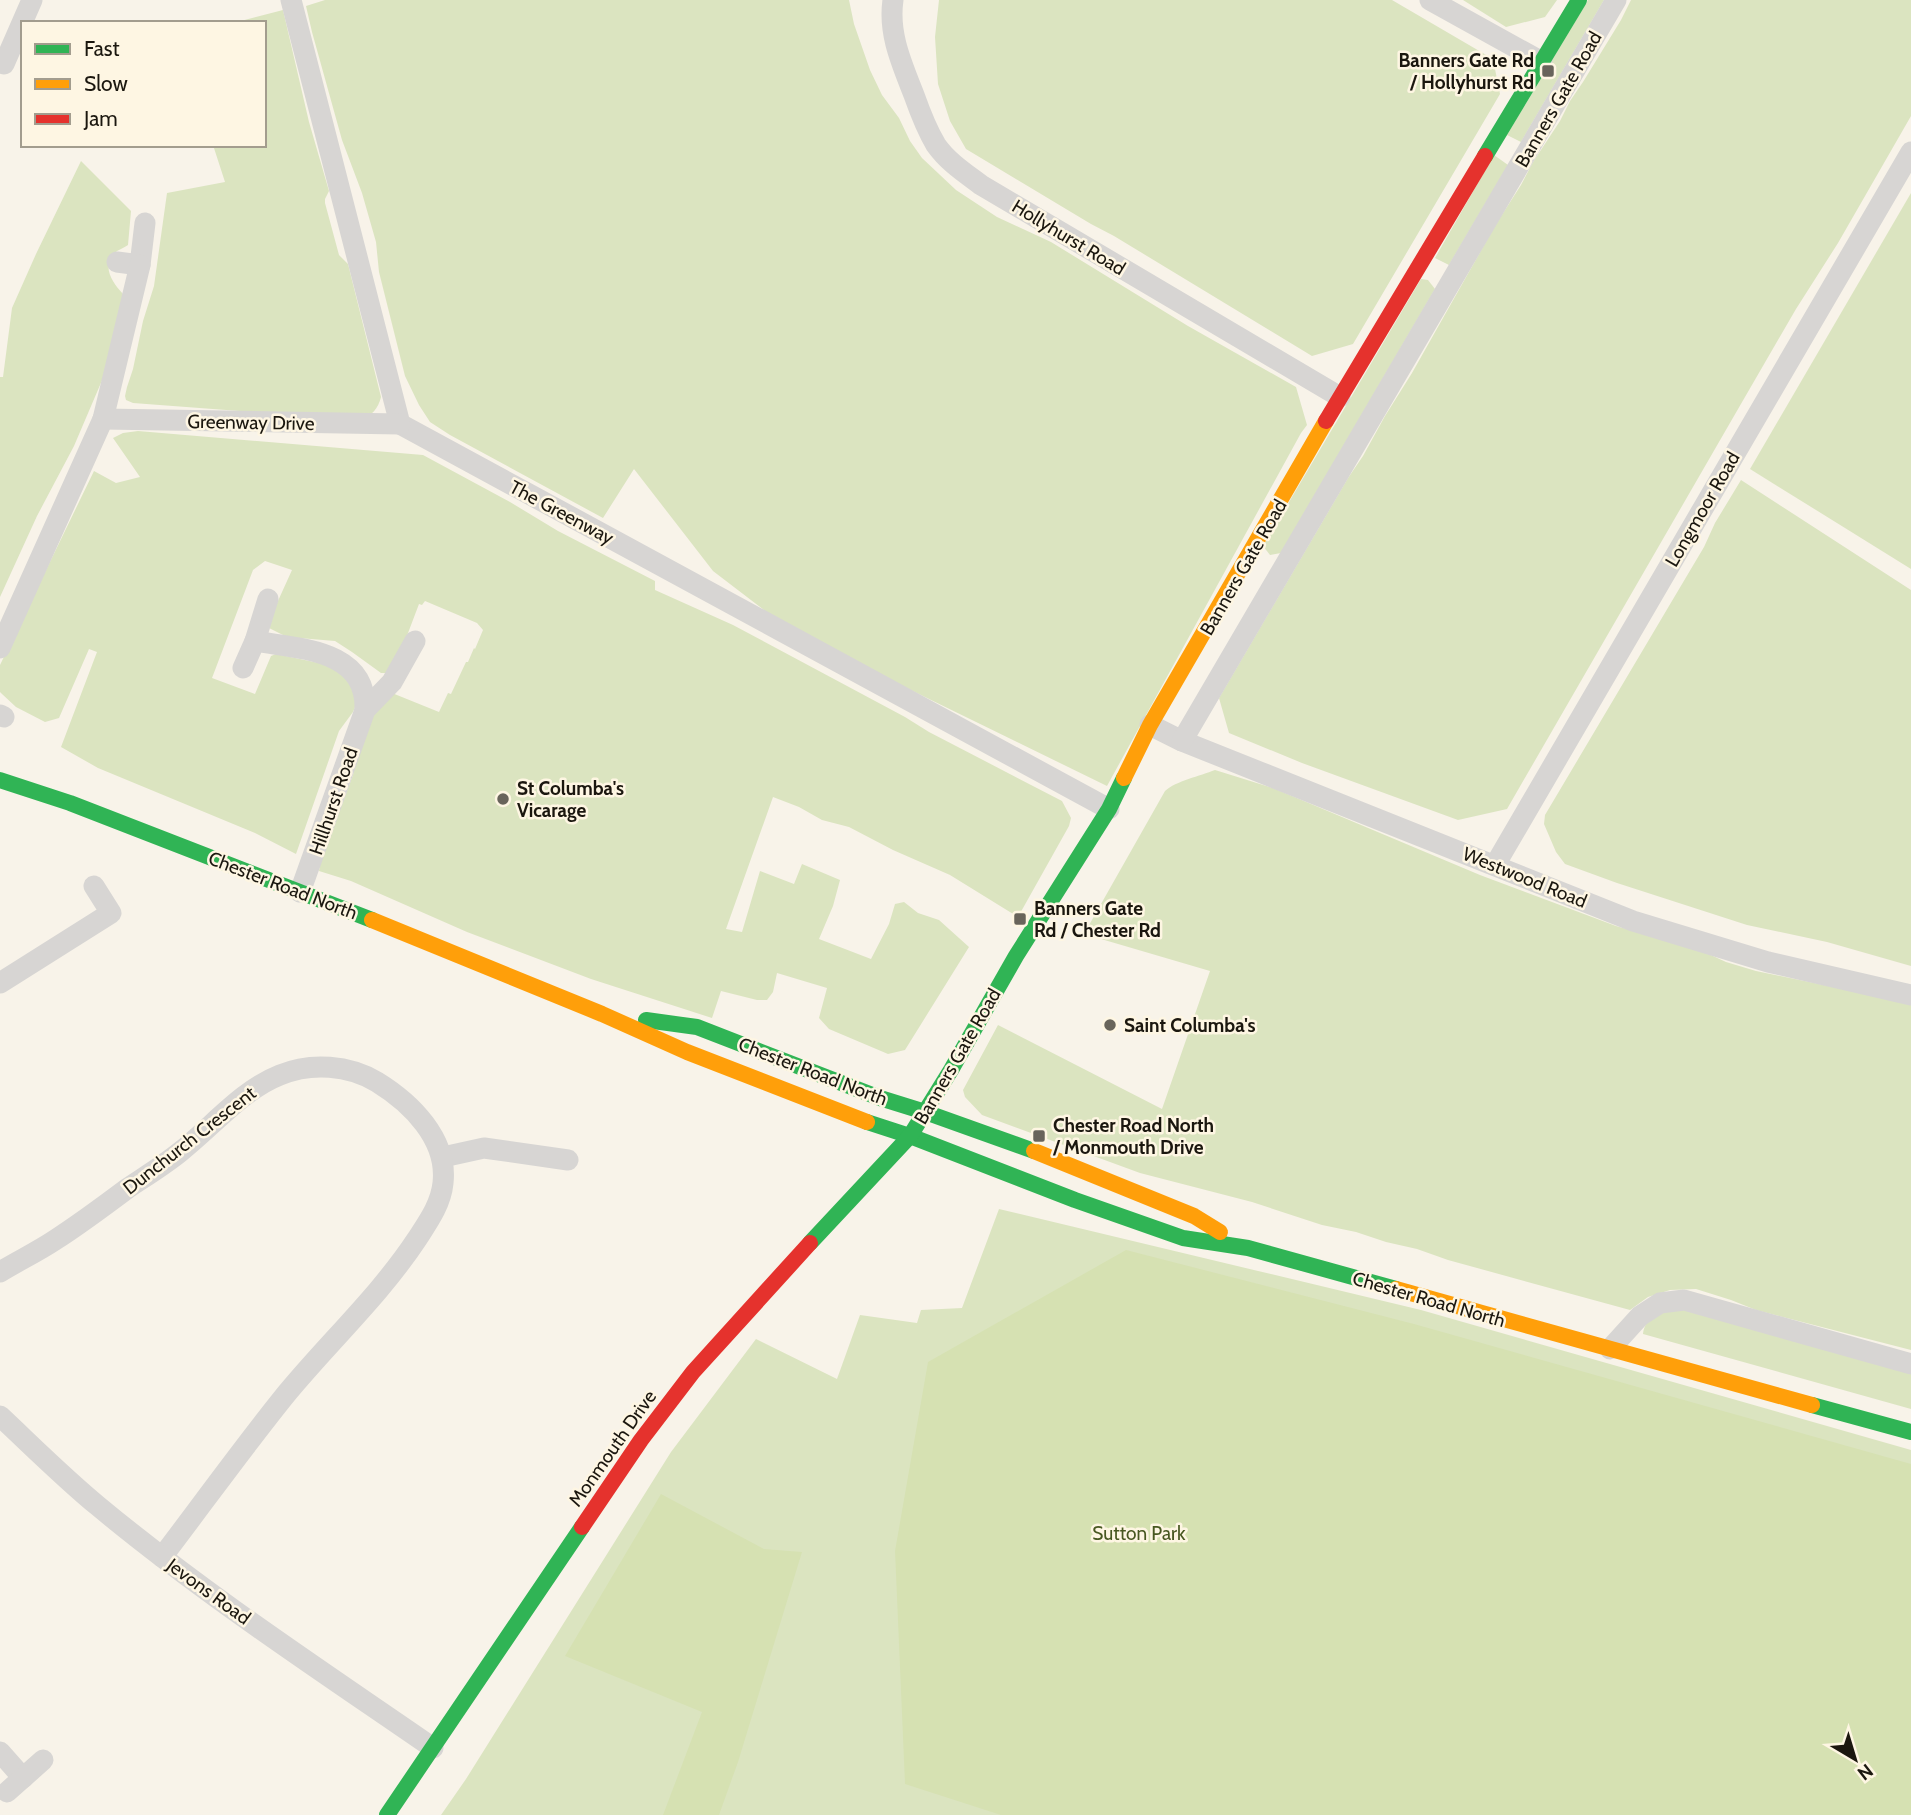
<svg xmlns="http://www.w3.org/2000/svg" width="1911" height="1815" viewBox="0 0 1911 1815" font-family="Cabin,sans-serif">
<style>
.green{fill:#dbe4c0}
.forest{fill:#d6e1b2}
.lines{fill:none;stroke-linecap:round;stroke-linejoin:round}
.street{stroke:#d7d5d3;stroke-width:21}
.fast{stroke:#30b455;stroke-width:16}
.slow{stroke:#ff9f0a;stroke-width:16}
.jam{stroke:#e5322d;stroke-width:16}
.poi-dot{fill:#68645b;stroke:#fef6e3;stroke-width:2.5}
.labels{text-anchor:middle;stroke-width:5;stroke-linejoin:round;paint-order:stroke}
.poi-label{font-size:19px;font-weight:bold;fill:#1b170f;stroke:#fef6e3;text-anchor:start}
.street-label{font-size:19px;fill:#1b170f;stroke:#fef6e3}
.park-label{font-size:19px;fill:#485821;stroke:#fef6e3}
</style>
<rect width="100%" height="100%" fill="#f8f3e9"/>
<!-- green -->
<g class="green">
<polygon points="325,0 849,0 854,24 870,70 882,95 899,118 910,141 922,158 956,190 997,217 1051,242 1188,326 1296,387 1307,425 1301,433 1107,786 794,633 713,571 634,469 603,518 450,435 430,422 419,405 405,376 379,272 376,242 362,193 342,140 312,32 306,6"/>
<polygon points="939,0 1392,0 1493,59 1500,94 1353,344 1312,356 1114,236 1091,224 966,149 950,121 938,84 935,37"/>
<polygon points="1463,0 1557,0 1545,17 1506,27"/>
<polygon points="1588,0 1604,0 1521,142 1507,135"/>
<polygon points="1631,0 1911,0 1911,116 1838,243 1796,309 1734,416 1507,809 1458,820 1302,763 1229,733 1219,698 1348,478 1363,456 1385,416 1412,373 1496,224 1521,185 1533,162 1560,121 1570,101 1583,82 1621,20"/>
<path d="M283,10L309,122L329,191L325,199V203L339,255L348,264L381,397C378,409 372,415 361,420L133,403L126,400L125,396L127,387L133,369L143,321L154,286L167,193L225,182L213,145H264V23H233Z"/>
<polygon points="1494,155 1508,165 1449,265 1435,258"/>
<path d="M81,161L131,211L128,245C125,247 121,249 117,251C100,265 112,282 123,294L109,364L74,446L37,516L0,597V377H3L12,308L36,254Z"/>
<polygon points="1911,193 1911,569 1750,469"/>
<polygon points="1421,279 1428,280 1435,289 1281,553 1270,555 1263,546"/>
<polygon points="138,431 423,455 510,502 558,531 655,581 655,590 733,625 905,717 929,732 1062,801 1071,818 1069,826 1018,917 950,875 893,850 849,827 822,820 799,807 773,797 726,929 742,932 760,871 794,884 802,864 840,880 833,906 819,939 871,959 889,924 895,904 904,902 918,913 939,920 969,947 905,1050 888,1054 829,1029 819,1018 827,988 777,973 773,992 767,1000 757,1000 721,991 712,1018 591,979 467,932 351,881 319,871 321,860 353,775 360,741 368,719 392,693 439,712 448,693 451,694 466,662 468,662 474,648 475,649 483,630 477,623 425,601 422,605 419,604 394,670 388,673 381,673 352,652 335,641 287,637 269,628 268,623 292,570 265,561 253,570 212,678 255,694 271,656 276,654 338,667 359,697 353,712 339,731 296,854 255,833 98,768 61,747 97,652 89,649 59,718 45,722 16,707 2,694 0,692 0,665 94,471 116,483 140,477 113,438 123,433"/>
<polygon points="1741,480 1911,590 1911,966 1827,942 1747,925 1617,883 1565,864 1556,852 1544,824 1545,815 1704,547 1715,523"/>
<path d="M1215,770L1273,788L1480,875L1616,926L1700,950L1726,962L1756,971L1911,1003V1350L1756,1310L1731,1300L1696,1289L1670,1290L1648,1297L1630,1310L1448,1260L1417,1249L1386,1242L1356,1232L1322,1225L1252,1202L1140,1173L982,1115L965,1097L963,1090L998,1025L1162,1109L1210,971L1084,934L1165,791C1176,781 1200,776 1215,770Z"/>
<polygon points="999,1209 1421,1310 1911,1450 1911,1815 441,1815 466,1779 671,1452 756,1339 837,1379 860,1315 917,1323 921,1310 962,1308"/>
<path d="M1675,1307L1911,1373V1409L1643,1334C1645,1316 1661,1313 1675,1307Z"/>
</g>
<!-- forest -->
<g class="forest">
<polygon points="1126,1250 1414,1324 1911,1464 1911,1815 1001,1815 905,1784 895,1551 928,1362"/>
<polygon points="661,1494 764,1549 802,1552 738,1762 719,1815 663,1815 702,1712 565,1656"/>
</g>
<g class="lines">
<!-- street -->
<g class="street">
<polyline points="291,0 400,424 1109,809"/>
<path d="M893,0C888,34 902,64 914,95C920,112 927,130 936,145C948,162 965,173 981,185L1340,397"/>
<polyline points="1430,0 1542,62"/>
<polyline points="4,64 32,0"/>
<polyline points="117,262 140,265 145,223"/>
<polyline points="140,265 103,419 400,424"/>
<polyline points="255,641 268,599"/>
<polyline points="0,648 103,419"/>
<path d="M243,668L255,641C299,649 367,649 365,710"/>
<polyline points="0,715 4,717"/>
<polyline points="1150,725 1182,741 1633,921 1768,962 1911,995"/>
<polyline points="1182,741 1616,0"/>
<polyline points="1495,865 1911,152"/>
<polyline points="300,892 365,710 392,682 415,641"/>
<polyline points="0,983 111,913 94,886"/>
<polyline points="443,1157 484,1148 568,1160"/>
<path d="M0,1272C18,1261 37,1252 55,1240C80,1224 104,1206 128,1188C146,1176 164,1165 180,1152C213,1126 242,1090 280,1075C311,1062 349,1065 377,1082C411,1103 448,1139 443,1183C441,1204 428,1222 417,1239C380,1295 330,1341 287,1393C244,1446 204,1502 162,1557"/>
<polyline points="1610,1349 1640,1316 1660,1303 1684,1300 1911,1364"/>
<path d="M0,1416C32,1446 64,1478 98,1506C204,1594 320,1670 433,1748"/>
<polyline points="0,1752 23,1778"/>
<polyline points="7,1792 43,1760"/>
</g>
<!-- fast -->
<g class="fast">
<polyline points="1485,156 1579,0"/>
<polyline points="0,780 70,803 372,920"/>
<polyline points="646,1020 697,1027 880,1098 925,1112 1034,1151"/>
<polyline points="867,1122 910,1136 1075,1200 1183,1238 1248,1248 1396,1289"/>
<polyline points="810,1243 910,1136 951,1070 1016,956 1109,809 1124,778"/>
<polyline points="1812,1405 1911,1432"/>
<polyline points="387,1815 582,1527"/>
</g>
<!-- slow -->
<g class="slow">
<polyline points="1124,778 1150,725 1326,421"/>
<polyline points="372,920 602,1014 687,1052 867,1122"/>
<polyline points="1034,1151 1194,1216 1220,1232"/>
<polyline points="1396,1289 1812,1405"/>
</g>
<!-- jam -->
<g class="jam">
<polyline points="1326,421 1485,156"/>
<polyline points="582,1527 641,1440 693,1372 810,1243"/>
</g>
</g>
<!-- markers -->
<g class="poi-dot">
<rect x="1541" y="64" width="14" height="14" rx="3.5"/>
<circle cx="503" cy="799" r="7"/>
<rect x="1013" y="912" width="14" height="14" rx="3.5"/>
<circle cx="1110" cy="1025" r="7"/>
<rect x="1032" y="1129" width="14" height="14" rx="3.5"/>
</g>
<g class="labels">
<!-- poi labels -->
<g class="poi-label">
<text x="1534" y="67" text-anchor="end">Banners Gate Rd<tspan x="1534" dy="22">/ Hollyhurst Rd</tspan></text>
<text x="517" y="795">St Columba's<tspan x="517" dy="22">Vicarage</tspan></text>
<text x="1034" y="915">Banners Gate<tspan x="1034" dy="22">Rd / Chester Rd</tspan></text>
<text x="1124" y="1032">Saint Columba's</text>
<text x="1053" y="1132">Chester Road North<tspan x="1053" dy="22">/ Monmouth Drive</tspan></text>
</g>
<!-- street labels -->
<g class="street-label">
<text transform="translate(1558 99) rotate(-60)" y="7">Banners Gate Road</text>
<text transform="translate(1069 237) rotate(31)" y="7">Hollyhurst Road</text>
<text transform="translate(251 422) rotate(1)" y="7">Greenway Drive</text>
<text transform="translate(1702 509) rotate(-60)" y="7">Longmoor Road</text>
<text transform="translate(562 512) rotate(28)" y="7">The Greenway</text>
<text transform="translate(1243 567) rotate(-60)" y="7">Banners Gate Road</text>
<text transform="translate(333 801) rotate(-71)" y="7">Hillhurst Road</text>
<text transform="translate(1525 877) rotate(22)" y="7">Westwood Road</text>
<text transform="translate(283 885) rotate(21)" y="7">Chester Road North</text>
<text transform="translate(957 1056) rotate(-60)" y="7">Banners Gate Road</text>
<text transform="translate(813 1071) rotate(21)" y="7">Chester Road North</text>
<text transform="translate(189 1140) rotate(-38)" y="7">Dunchurch Crescent</text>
<text transform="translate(1429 1299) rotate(16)" y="7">Chester Road North</text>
<text transform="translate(612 1448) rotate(-55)" y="7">Monmouth Drive</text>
<text transform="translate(209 1591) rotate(36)" y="7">Jevons Road</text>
</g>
<!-- park labels -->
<g class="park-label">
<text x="1139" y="1540">Sutton Park</text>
</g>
</g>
<!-- legend -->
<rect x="21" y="21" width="245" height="126" fill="#fef6e3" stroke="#a39d8e" stroke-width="2"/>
<rect x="35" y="44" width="35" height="10" fill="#30b455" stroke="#a39d8e" stroke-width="2"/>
<text x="84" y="56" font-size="21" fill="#1b170f">Fast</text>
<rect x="35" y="79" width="35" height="10" fill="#ff9f0a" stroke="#a39d8e" stroke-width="2"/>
<text x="84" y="91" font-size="21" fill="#1b170f">Slow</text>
<rect x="35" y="114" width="35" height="10" fill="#e5322d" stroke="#a39d8e" stroke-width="2"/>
<text x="84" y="126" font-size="21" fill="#1b170f">Jam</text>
<!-- north arrow -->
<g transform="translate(1855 1759) rotate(142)" stroke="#fef6e3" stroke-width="5" paint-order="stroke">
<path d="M0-5L12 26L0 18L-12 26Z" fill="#1b170f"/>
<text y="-10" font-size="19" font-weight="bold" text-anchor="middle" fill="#1b170f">N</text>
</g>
</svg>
